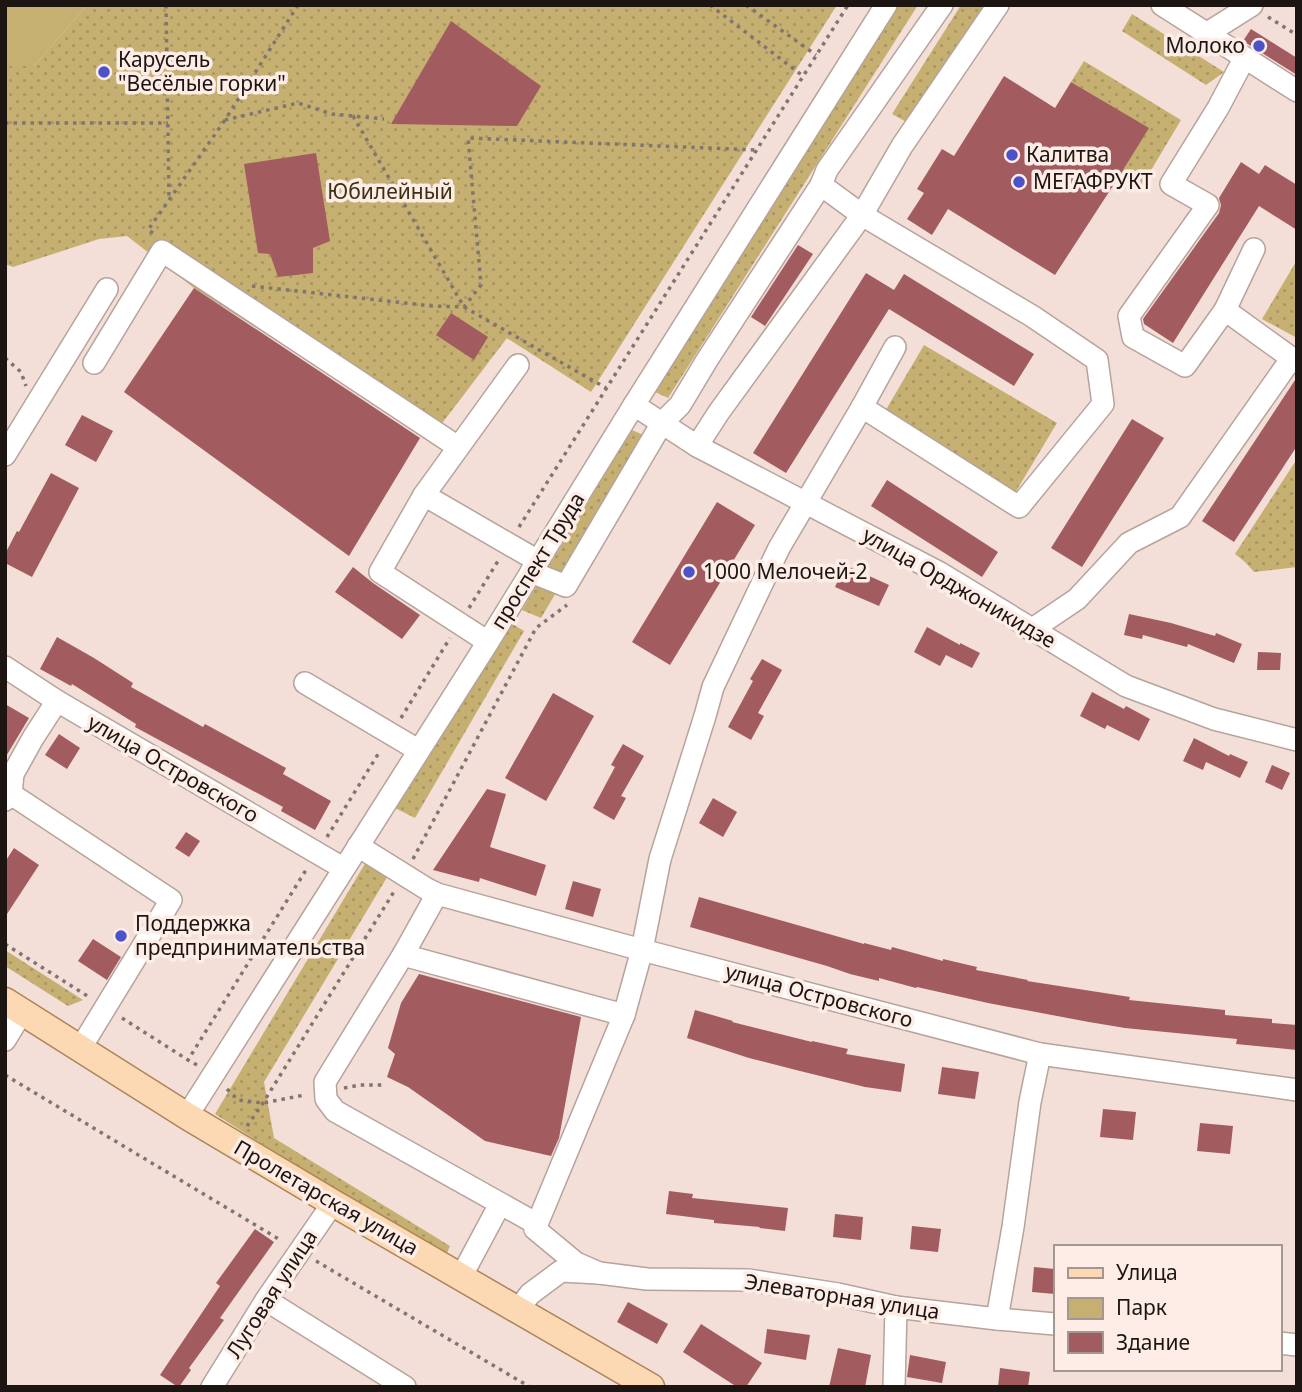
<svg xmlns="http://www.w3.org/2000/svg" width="1302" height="1392" viewBox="0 0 1302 1392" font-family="'Noto Sans',sans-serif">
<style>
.green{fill:url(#green-dots)}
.pitch{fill:#c5b072}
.building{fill:#a25b5f}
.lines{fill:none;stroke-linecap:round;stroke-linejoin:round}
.minor-casing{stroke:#b6a39b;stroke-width:24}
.major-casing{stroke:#ac845a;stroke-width:29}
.path{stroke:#827570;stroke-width:3.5;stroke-dasharray:3.5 5;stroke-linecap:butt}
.minor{stroke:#fff;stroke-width:21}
.major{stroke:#fcd9b3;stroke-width:26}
.poi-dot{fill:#4c52c8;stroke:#feede7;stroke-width:2.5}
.labels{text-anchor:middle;stroke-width:7;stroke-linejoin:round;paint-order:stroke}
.poi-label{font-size:21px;fill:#1c1512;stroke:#feede7;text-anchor:start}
.park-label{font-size:21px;fill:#3b3112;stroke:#feede7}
.street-label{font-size:21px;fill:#1c1512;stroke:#feede7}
</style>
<defs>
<pattern id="green-dots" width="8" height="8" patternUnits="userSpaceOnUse" patternTransform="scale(1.75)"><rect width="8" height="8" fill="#c5b072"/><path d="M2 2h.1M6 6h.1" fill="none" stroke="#a99662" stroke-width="1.8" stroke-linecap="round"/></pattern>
</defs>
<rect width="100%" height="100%" fill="#f3dfd7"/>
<!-- green -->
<g class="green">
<polygon points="87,5 837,5 591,392 507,338 440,426 422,434 194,288 127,236 99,239 13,267 5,264 5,66 34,66"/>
<polygon points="898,5 918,5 668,398 653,391"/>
<polygon points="961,5 989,5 910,124 892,114"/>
<polygon points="1132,14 1224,72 1206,85 1122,31"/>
<polygon points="1084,61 1181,120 1141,187 1120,175 1148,128 1071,82"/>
<polygon points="1297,260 1297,338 1262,319"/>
<polygon points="924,345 1057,423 1009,503 877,425"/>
<polygon points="632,430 648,437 541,618 522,610"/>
<polygon points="1297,459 1297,567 1254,572 1245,562 1235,554"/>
<polygon points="506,620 524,631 415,818 393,807"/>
<polygon points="375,847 398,859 264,1082 274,1138 450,1246 444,1260 215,1114"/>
<polygon points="5,950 83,1000 68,1006 5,966"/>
</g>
<!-- pitch -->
<polygon class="pitch" points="5,5 87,5 34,66 5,66"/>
<!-- building -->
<g class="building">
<polygon points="451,21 541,86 517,126 391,124"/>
<polygon points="1251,29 1297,58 1297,75 1243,41"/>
<polygon points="1004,76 1055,108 1071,82 1149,128 1120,175 1055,275 948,209 932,235 907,219 924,193 917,189 942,149 954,156"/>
<polygon points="316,153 330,241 313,248 313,273 278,277 270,254 258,253 244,164"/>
<polygon points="1241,162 1259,174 1265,165 1297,185 1297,230 1259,206 1173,343 1144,324 1143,319 1219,213 1221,205 1219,198"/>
<polygon points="798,245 813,254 765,326 751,317"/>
<polygon points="866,273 894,290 904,274 1034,354 1014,386 889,309 786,473 753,453"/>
<polygon points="194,288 420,438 349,556 124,392"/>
<polygon points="451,313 488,337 474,360 436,335"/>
<polygon points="1297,377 1297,446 1234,542 1202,521"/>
<polygon points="82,415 113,431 96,462 65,445"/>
<polygon points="1132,419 1164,438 1082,567 1051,548"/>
<polygon points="51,473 79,488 32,577 5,563 5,554 17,531 19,532"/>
<polygon points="887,480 998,552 982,577 871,506"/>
<polygon points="717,502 755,525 670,665 632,642"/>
<polygon points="845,565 889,585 879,606 835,587"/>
<polygon points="353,567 373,583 420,615 402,639 335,592"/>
<polygon points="1129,614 1171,623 1215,636 1216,633 1242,644 1234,663 1188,644 1187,647 1143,635 1142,639 1124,635"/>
<polygon points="927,627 960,645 960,643 980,653 972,668 946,655 940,666 914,652"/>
<polygon points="57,637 94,658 133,683 131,687 203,727 205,724 286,768 283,774 331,801 315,830 281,811 283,807 135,727 136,724 72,684 71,686 40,669"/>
<polygon points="1258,652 1281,653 1280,670 1257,670"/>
<polygon points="762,659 782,670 758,713 764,716 751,740 728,727 753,681 750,679"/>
<polygon points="1092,692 1124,709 1126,706 1150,719 1139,741 1107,725 1105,729 1080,716"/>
<polygon points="553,693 594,716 546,801 505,778"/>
<polygon points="5,704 29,718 5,758"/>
<polygon points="59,734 80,748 67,769 45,755"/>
<polygon points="1194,738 1229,756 1230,754 1248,762 1240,778 1206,762 1203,770 1183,761"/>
<polygon points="623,744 644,756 621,796 626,798 614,820 593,808 615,767 611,765"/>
<polygon points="1272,765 1290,773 1282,790 1265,782"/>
<polygon points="487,789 506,794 490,847 546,865 536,896 480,878 479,882 433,870"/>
<polygon points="713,798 737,812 723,837 699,823"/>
<polygon points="186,832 200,841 189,857 175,848"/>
<polygon points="14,848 39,865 5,917 5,862"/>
<polygon points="573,881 601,889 593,917 565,909"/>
<polygon points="699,897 864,944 864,943 891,950 892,947 943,961 943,959 977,967 976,970 1028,980 1027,981 1130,997 1129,1000 1225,1010 1225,1015 1272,1019 1272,1023 1297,1025 1297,1050 1236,1044 1237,1039 1125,1028 1089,1022 988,1003 917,987 916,988 879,978 879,981 850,974 827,966 690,927"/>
<polygon points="93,939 121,957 107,980 78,961"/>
<polygon points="419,974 581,1017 559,1138 551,1156 485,1141 408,1087 387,1077 395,1054 388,1048 401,1003"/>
<polygon points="695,1010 733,1021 732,1022 812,1042 812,1041 848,1049 846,1054 905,1064 901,1092 865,1087 800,1071 749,1058 687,1038"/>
<polygon points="942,1067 979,1072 975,1099 938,1094"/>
<polygon points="1103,1109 1136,1112 1133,1140 1100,1137"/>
<polygon points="1200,1123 1233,1126 1230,1154 1197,1151"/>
<polygon points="669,1191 693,1194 692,1198 788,1208 785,1231 759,1228 760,1227 714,1223 714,1220 666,1214"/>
<polygon points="835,1214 863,1217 861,1240 833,1237"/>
<polygon points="912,1226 941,1229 938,1252 910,1249"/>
<polygon points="255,1229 274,1242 220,1318 224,1320 189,1368 191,1370 179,1387 178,1387 160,1375 220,1286 216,1283"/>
<polygon points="1034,1267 1055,1269 1055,1294 1032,1292"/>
<polygon points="628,1302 668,1324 657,1344 617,1322"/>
<polygon points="701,1324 762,1363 746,1387 737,1387 683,1352"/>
<polygon points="767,1329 810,1335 806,1360 764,1353"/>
<polygon points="838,1348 871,1355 865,1387 829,1387"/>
<polygon points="910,1355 946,1362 942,1383 907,1377"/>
<polygon points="1000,1368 1030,1372 1028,1387 998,1387"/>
</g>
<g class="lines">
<defs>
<g id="minor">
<polyline points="1162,5 1297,91"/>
<polyline points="1206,34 1252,5"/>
<polyline points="1244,59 1218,108 1171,184 1208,205 1129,316 1133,337 1185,366 1225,310 1297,362"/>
<polyline points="1225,310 1254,249"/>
<polyline points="94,363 162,251 458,447"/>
<polyline points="634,405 697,446 940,573 1126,686 1214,719 1297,740"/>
<polyline points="862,407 895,347"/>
<polyline points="697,446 719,412 862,215 902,146 998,5"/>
<polyline points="5,455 107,289"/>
<polyline points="424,495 518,365"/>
<polyline points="531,572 566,586 662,423 680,405 707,360 821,185 827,170 942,5"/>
<polyline points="1031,630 1077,599 1129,543 1180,517 1291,359"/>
<polyline points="488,642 380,572 424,495 538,561"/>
<polyline points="5,667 57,701 343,868"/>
<polyline points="305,683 418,750"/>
<polyline points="11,794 13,774 33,738 57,701"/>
<polyline points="5,800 11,794 171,900 80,1049"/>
<polyline points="358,846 427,889 437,894 642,950 1040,1054 1297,1090"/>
<polyline points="437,894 403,955 325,1082 326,1099 335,1111 537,1224"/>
<polyline points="403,955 624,1015"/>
<polyline points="5,1040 22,1012"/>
<polyline points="187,1116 488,642 634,405 886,5"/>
<polyline points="599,1273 576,1263 535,1229 624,1015 642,950 660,859 705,716 713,687 779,548 862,407 1019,507 1103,404 1097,360 1032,316 862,215 821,185"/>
<polyline points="461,1277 500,1204"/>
<polyline points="266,1300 405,1387"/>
<polyline points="518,1310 530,1294 561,1271 599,1273 647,1279 748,1280 838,1294 896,1307 997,1319 1055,1324"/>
<polyline points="997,1319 1013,1227 1030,1102 1040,1054"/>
<polyline points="1279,1343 1297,1345"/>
<polyline points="212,1387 266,1300 333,1203"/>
<polyline points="894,1387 896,1307"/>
</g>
<polyline id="major" points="5,1001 187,1116 333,1203 651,1387"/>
</defs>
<!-- minor casing -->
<use href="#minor" class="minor-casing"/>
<!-- major casing -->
<use href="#major" class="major-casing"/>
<!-- path -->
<g class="path">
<polyline points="166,5 169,199"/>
<polyline points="298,5 225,120 298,103 332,114 384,119"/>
<polyline points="710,5 803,76"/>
<polyline points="746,5 816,55"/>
<polyline points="1268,17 1297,35"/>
<polyline points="353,116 464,307 606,388"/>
<polyline points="5,123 168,123"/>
<polyline points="153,233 148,230 225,120"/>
<polyline points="252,286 432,306 464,307 481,285 468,138 756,150"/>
<polyline points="5,358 21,372 26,386"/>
<polyline points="519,527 848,5"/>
<polyline points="469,608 498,561"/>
<polyline points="401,718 450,638"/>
<polyline points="327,837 380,751"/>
<polyline points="413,859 536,628 567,605"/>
<polyline points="5,944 89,997"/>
<polyline points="122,1018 188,1060"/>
<polyline points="197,1065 188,1060 306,870"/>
<polyline points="5,1075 282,1241"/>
<polyline points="344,1088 360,1085 384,1085"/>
<polyline points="227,1089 238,1100 263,1103 305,1095"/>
<polyline points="247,1126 263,1103 395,890"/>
<polyline points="316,1261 530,1387"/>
</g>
<!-- minor -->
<use href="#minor" class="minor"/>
<!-- major -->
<use href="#major" class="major"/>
</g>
<!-- markers -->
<g class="poi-dot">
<circle cx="1259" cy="46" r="7"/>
<circle cx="104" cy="72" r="7"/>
<circle cx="1012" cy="155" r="7"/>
<circle cx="1019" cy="182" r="7"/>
<circle cx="689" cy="572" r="7"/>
<circle cx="121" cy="936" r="7"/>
</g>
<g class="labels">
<!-- poi labels -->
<g class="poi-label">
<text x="1245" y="53" text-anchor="end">Молоко</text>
<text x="118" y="67">Карусель<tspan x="118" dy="24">"Весёлые горки"</tspan></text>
<text x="1026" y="162">Калитва</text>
<text x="1033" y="189">МЕГАФРУКТ</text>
<text x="703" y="579">1000 Мелочей-2</text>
<text x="135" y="931">Поддержка<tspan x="135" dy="24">предпринимательства</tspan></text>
</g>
<!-- park labels -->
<g class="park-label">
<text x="390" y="199">Юбилейный</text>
</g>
<!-- street labels -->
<g class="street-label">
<text transform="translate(538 561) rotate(-58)" y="7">проспект Труда</text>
<text transform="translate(959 588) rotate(30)" y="7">улица Орджоникидзе</text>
<text transform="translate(173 769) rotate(30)" y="7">улица Островского</text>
<text transform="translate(819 996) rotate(15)" y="7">улица Островского</text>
<text transform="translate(326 1198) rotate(30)" y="7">Пролетарская улица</text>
<text transform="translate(272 1294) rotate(-57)" y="7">Луговая улица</text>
<text transform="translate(842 1297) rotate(9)" y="7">Элеваторная улица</text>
</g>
</g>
<!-- border -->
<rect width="1302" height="1392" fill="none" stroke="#1c1512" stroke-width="14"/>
<!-- legend -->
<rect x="1054" y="1245" width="228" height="126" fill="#feede7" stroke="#a49792" stroke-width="2"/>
<rect x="1068" y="1268" width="35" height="10" fill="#fcd9b3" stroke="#a49792" stroke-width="2"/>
<text x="1116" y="1280" font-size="21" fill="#1c1512">Улица</text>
<rect x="1068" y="1298" width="35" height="21" fill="#c5b072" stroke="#a49792" stroke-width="2"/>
<text x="1116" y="1315" font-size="21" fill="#1c1512">Парк</text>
<rect x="1068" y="1332" width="35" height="21" fill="#a25b5f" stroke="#a49792" stroke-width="2"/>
<text x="1116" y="1350" font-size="21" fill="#1c1512">Здание</text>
</svg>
